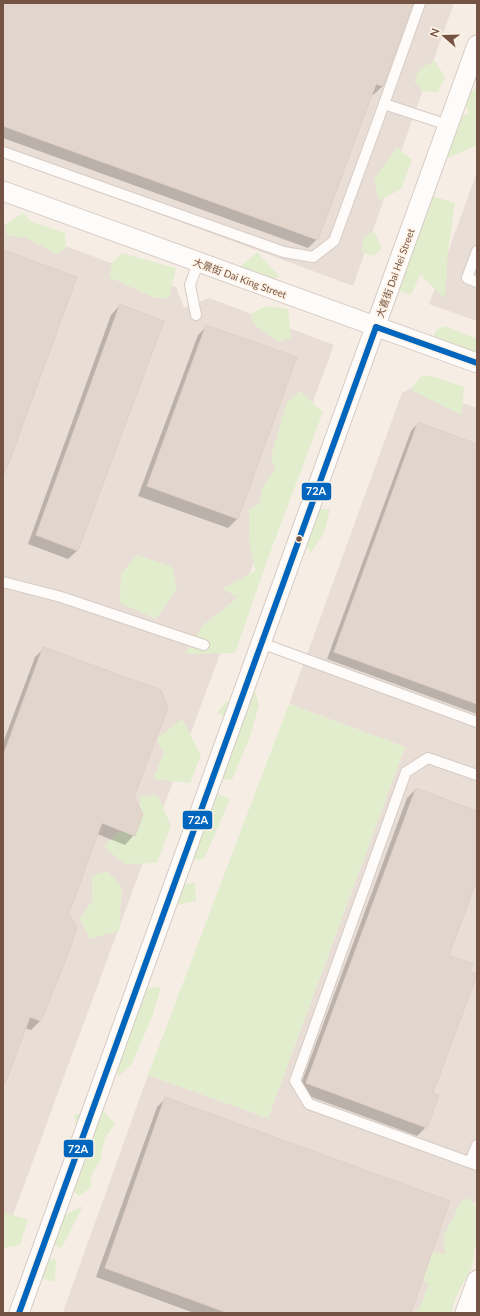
<svg xmlns="http://www.w3.org/2000/svg" width="480" height="1316" viewBox="0 0 480 1316" font-family="Lato,'Noto Sans TC',sans-serif">
<style>
.industrial{fill:#e9ded6}
.green{fill:#e2edce}
.shadow{fill:#0003}
.building{fill:#e2d6cc;stroke:#dfd0c7}
.lines{fill:none;stroke-linecap:round;stroke-linejoin:round}
.service-casing{stroke:#d7cbc3;stroke-width:12}
.minor-casing{stroke:#d7cbc3;stroke-width:21}
.service{stroke:#fefcfb;stroke-width:10}
.minor{stroke:#fefcfb;stroke-width:19}
.bus-1-casing{stroke:#fff3e5;stroke-width:9}
.bus-1{stroke:#0065bd;stroke-width:6}
.bus-dot{fill:#745344;stroke:#fff3e5;stroke-width:1.5}
.labels{text-anchor:middle;stroke-width:3;stroke-linejoin:round;paint-order:stroke}
.street-label{font-size:10px;fill:#745344;stroke:#fff3e5}
.line-badge{stroke:#fff3e5;stroke-width:1.5}
.badge-label{font-size:11px;text-anchor:middle;font-weight:bold;fill:#fff}
</style>
<rect width="100%" height="100%" fill="#f6eee5"/>
<!-- industrial -->
<g class="industrial">
<polygon points="3,3 454,3 353,286 3,156"/>
<polygon points="477,172 477,321 429,304"/>
<polygon points="3,223 176,287 184,308 209,298 334,345 3,1242"/>
<polygon points="415,386 477,408 477,1196 435,1313 63,1312 148,1075 268,1118 405,747 289,704 402,393"/>
</g>
<!-- green -->
<g class="green">
<polygon points="435,61 445,77 438,92 423,91 414,81 420,68"/>
<polygon points="477,90 477,145 448,158 434,150 455,119 469,113 462,97 467,91"/>
<polygon points="397,147 412,160 401,189 379,201 374,179"/>
<polygon points="413,190 455,203 448,251 445,298 420,275 411,295 385,286 415,234"/>
<polygon points="23,213 32,222 65,233 66,249 57,254 26,238 7,235 5,225"/>
<polygon points="374,231 382,248 374,256 362,252 363,239"/>
<polygon points="257,252 279,276 270,282 240,267"/>
<polygon points="121,253 176,268 169,298 155,298 109,277 112,264"/>
<polygon points="266,306 288,309 291,338 279,342 255,325 250,314"/>
<polygon points="445,326 477,339 477,371 454,362 427,356 436,330"/>
<polygon points="422,375 435,377 464,387 462,415 411,390"/>
<polygon points="300,391 323,412 267,561 235,653 186,654 202,626 238,597 222,589 256,570 250,551 249,510 259,504 263,486 275,469 271,457 287,402"/>
<polygon points="320,509 330,509 324,533 311,553 294,530 298,520"/>
<polygon points="137,555 172,567 177,588 156,619 120,603 121,574"/>
<polygon points="255,690 259,705 250,737 232,780 223,779 225,768 242,724 217,713 225,703"/>
<polygon points="289,704 405,747 268,1118 148,1075"/>
<polygon points="182,719 201,755 190,783 153,779 164,753 156,739"/>
<polygon points="216,793 230,799 204,859 178,861"/>
<polygon points="141,795 158,796 171,826 157,863 124,864 104,846 117,833 138,827"/>
<polygon points="108,871 122,888 119,931 90,939 80,919 92,901 92,876"/>
<polygon points="195,882 196,901 158,909 161,889"/>
<path d="M161,987L153,1014L132,1064L120,1075L99,1061C115,1043 120,1015 123,992L143,988Z"/>
<polygon points="103,1110 115,1124 105,1138 100,1161 91,1176 91,1187 79,1196 61,1179 68,1159 62,1145 77,1129 74,1115"/>
<polygon points="469,1198 477,1208 477,1236 472,1267 456,1297 451,1313 415,1313 420,1307 429,1284 416,1275 425,1251 445,1254 444,1235 461,1202"/>
<polygon points="83,1206 61,1249 38,1233 69,1213"/>
<polygon points="3,1213 28,1219 20,1245 3,1248"/>
<polygon points="56,1258 55,1282 25,1273 27,1267"/>
</g>
<!-- shadow -->
<g class="shadow">
<polygon points="3,3 412,3 383,86 373,95 371,94 317,239 308,248 3,138"/>
<polygon points="120,305 78,550 68,559 28,544 111,315"/>
<polygon points="207,326 237,519 228,528 138,496 198,335"/>
<polygon points="418,423 477,445 477,714 327,659 411,431"/>
<polygon points="44,648 133,797 134,835 125,845 97,834 68,913 62,967 40,1021 31,1030 25,1028 3,1087 3,743 35,657"/>
<polygon points="416,789 477,812 477,878 448,955 469,971 476,974 432,1094 426,1127 417,1136 298,1092 407,798"/>
<polygon points="166,1098 409,1313 194,1313 96,1277 157,1107"/>
</g>
<!-- building -->
<g class="building">
<polygon points="3,3 413,3 383,86 376,84 318,240 3,126"/>
<polygon points="3,250 77,277 5,473 3,473"/>
<polygon points="120,304 164,321 78,551 36,535"/>
<polygon points="206,325 297,357 238,519 147,486"/>
<polygon points="418,422 477,444 477,704 334,652"/>
<polygon points="43,647 161,690 168,708 134,797 143,814 135,836 102,823 69,913 77,928 63,967 41,1021 30,1017 5,1084 3,1084 3,756"/>
<polygon points="416,788 477,811 477,880 449,955 473,964 470,971 477,975 433,1093 439,1095 427,1128 306,1083"/>
<polygon points="165,1097 450,1201 411,1313 228,1313 105,1268"/>
</g>
<g class="lines">
<defs>
<g id="service">
<polyline points="420,3 384,104 448,125"/>
<polyline points="3,152 284,252 313,257 334,241 384,104"/>
<polyline points="477,251 467,278 477,282"/>
<polyline points="196,315 190,285 198,263"/>
<polyline points="3,582 61,597 204,645"/>
<polyline points="261,643 477,722"/>
<polyline points="477,775 428,758 406,772 295,1081 309,1104 477,1165"/>
<polyline points="470,1162 477,1145"/>
</g>
<g id="minor">
<polyline points="3,191 477,363"/>
<polyline points="19,1313 477,45"/>
<polyline points="465,1313 477,1280"/>
</g>
</defs>
<!-- service casing -->
<use href="#service" class="service-casing"/>
<!-- minor casing -->
<use href="#minor" class="minor-casing"/>
<!-- service -->
<use href="#service" class="service"/>
<!-- minor -->
<use href="#minor" class="minor"/>
<defs>
<g id="bus-1">
<polyline points="376,327 477,363"/>
<polyline points="19,1313 376,327"/>
</g>
</defs>
<!-- bus-1 casing -->
<use href="#bus-1" class="bus-1-casing"/>
<!-- bus-1 -->
<use href="#bus-1" class="bus-1"/>
</g>
<!-- markers -->
<circle class="bus-dot" cx="299" cy="539" r="3.5"/>
<g class="labels">
<!-- street labels -->
<g class="street-label">
<text transform="translate(395 273) rotate(-70)" y="4">大喜街 Dai Hei Street</text>
<text transform="translate(240 278) rotate(20)" y="4">大景街 Dai King Street</text>
</g>
</g>
<g class="line-badge">
<rect x="301" y="482" width="31" height="19" rx="4" fill="#0065bd"/>
<rect x="182" y="810" width="31" height="20" rx="4" fill="#0065bd"/>
<rect x="63" y="1139" width="31" height="19" rx="4" fill="#0065bd"/>
</g>
<g class="badge-label">
<text x="316" y="495">72A</text>
<text x="198" y="824">72A</text>
<text x="78" y="1153">72A</text>
</g>
<!-- border -->
<rect width="480" height="1316" fill="none" stroke="#745344" stroke-width="8"/>
<!-- north arrow -->
<g transform="translate(444 36) rotate(290)" stroke="#fff3e5" stroke-width="3" paint-order="stroke">
<path d="M0-3L7 15L0 10L-7 15Z" fill="#745344"/>
<text y="-6" font-size="11" font-weight="bold" text-anchor="middle" fill="#745344">N</text>
</g>
</svg>
